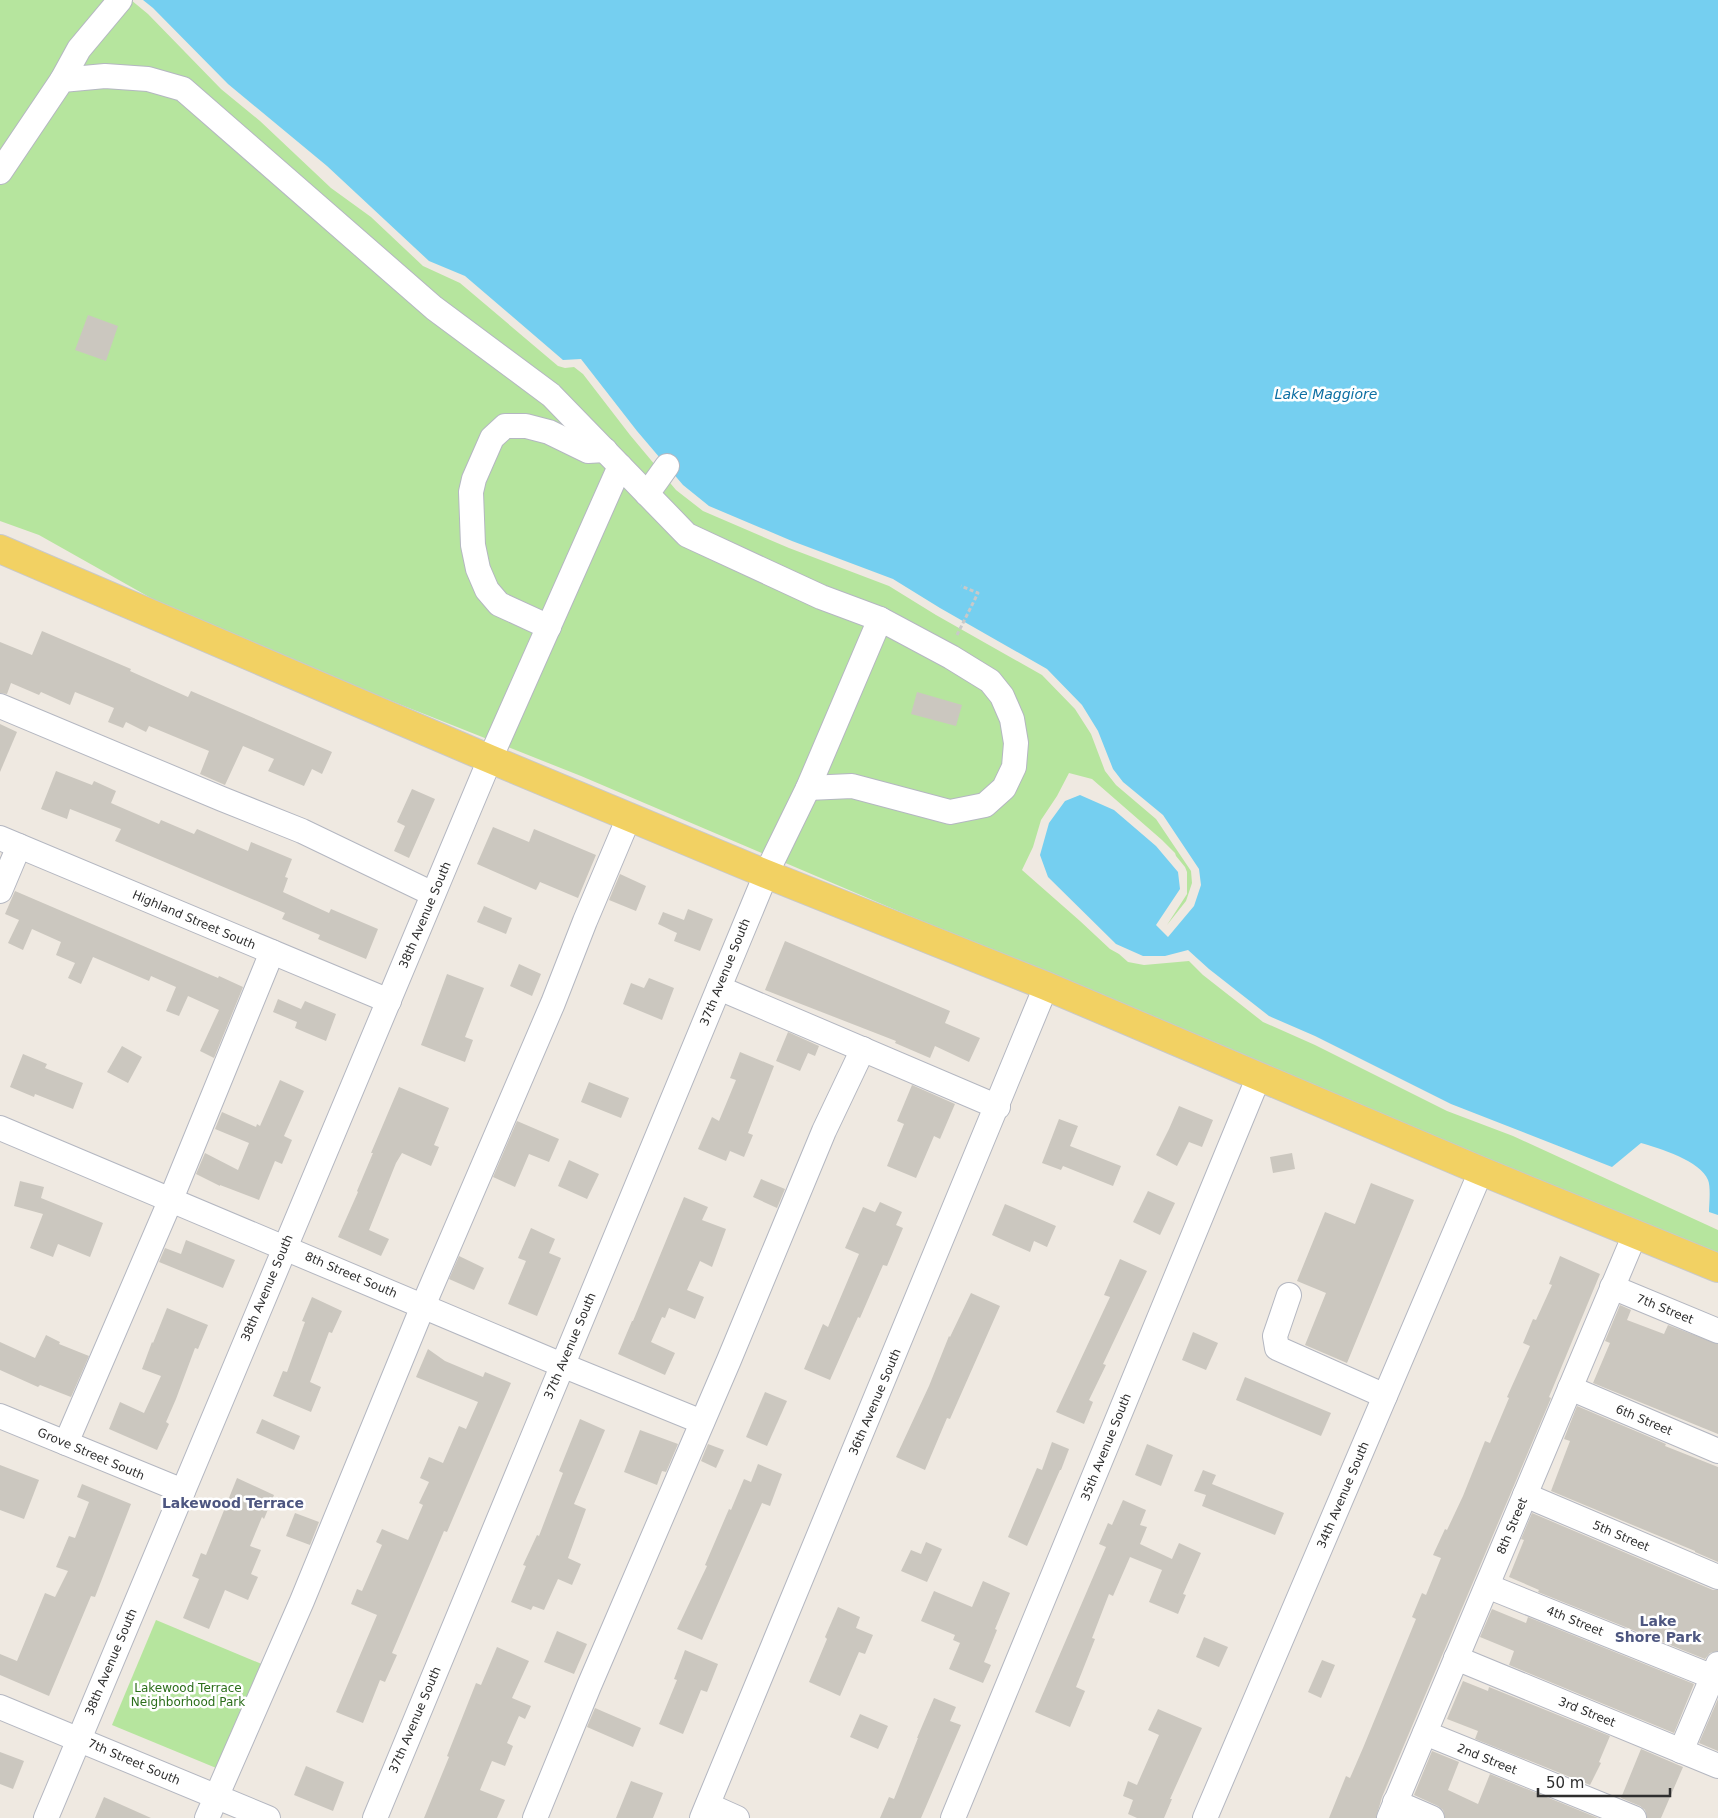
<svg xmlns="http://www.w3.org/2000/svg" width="1718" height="1818" viewBox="0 0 1718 1818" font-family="'DejaVu Sans',sans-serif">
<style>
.green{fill:#b6e59e}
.water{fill:#75cff0}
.building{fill:#cbc7bf}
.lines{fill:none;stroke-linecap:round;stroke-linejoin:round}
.minor-casing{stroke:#b4b7c1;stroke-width:26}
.major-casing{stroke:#c9c9c9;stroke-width:30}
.path{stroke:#c9c9c9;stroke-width:3;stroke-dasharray:4 2.5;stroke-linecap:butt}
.minor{stroke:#fff;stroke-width:24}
.major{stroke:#f2d163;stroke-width:28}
.labels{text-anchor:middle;stroke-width:5;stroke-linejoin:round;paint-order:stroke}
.street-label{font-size:12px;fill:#2e2e2e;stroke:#fff}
.park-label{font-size:12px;fill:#2c6e1b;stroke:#fff}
.water-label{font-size:14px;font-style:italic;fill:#0d6fa3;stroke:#fff}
.neighbourhood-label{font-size:14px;font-weight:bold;fill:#4d5680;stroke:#fff}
</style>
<rect width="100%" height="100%" fill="#efe9e1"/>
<!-- green -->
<g class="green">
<polygon points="0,0 131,0 148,14 221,89 260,121 331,188 371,217 423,266 460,283 558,366 565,368 574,367 583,374 630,435 676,490 703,511 789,548 889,586 936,615 1042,675 1075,709 1091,734 1105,771 1116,785 1156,819 1191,871 1192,883 1186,901 1167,925 1187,894 1187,872 1185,867 1176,856 1175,853 1162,840 1092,779 1069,773 1057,796 1041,820 1033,847 1022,870 1080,921 1110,949 1119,954 1128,962 1144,965 1189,961 1203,975 1263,1022 1315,1045 1447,1111 1513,1136 1718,1230 1718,1258 1593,1207 581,776 197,624 39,535 0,521"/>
<polygon points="156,1620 264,1665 221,1770 112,1725"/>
</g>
<!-- water -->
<path class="water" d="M143,0H1718V1215L1709,1212C1709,1205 1711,1187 1708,1180C1701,1161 1659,1148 1641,1143L1612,1167L1451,1104L1315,1036L1269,1016L1209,969L1188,950L1165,956H1143L1116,944L1048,877L1040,855L1049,823L1065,801L1080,795L1114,810L1156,846L1178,872L1180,889L1156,925L1168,937L1194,906L1201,885L1199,869L1163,815L1123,782L1113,769L1098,731L1082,705L1047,669L940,608L893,579L792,541L709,506L683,485L637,431L581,359L563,360L465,276L429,261L327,166L228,84L153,8Z"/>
<!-- building -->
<g class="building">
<polygon points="88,315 118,326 106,361 75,350"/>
<polygon points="42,631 131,669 130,671 188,697 191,691 332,752 322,774 312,769 304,786 268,771 274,759 243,746 225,785 200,774 209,751 149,726 146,732 126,722 123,728 108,722 114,708 75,692 70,705 41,692 39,695 11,683 7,694 0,693 0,642 32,655"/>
<polygon points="917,692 962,705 956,726 911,714"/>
<polygon points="0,724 17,732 0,772"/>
<polygon points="56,771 92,785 94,781 116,791 111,803 159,824 161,820 194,834 197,829 248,851 251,842 292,859 285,877 288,878 283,892 329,913 331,909 378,929 366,959 318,939 320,935 282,919 285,913 115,841 121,829 70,809 67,819 41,809"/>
<polygon points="412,789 435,799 409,858 394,851 405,826 397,822"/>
<polygon points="493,827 529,842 534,829 596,855 578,898 540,882 536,890 477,864"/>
<polygon points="620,874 646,886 636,911 609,900"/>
<polygon points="15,891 218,978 219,976 243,987 214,1058 200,1051 219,1010 188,996 179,1016 166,1011 176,987 151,976 149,981 93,957 81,984 68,978 75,963 56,955 61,942 32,929 23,950 8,943 19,920 5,914"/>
<polygon points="484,906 512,918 506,934 477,922"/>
<polygon points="688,909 713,919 700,951 674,941 677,933 658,924 663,912 684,920"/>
<polygon points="785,941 950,1011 945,1023 980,1038 969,1062 935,1046 930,1058 895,1043 896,1041 765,990"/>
<polygon points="519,964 541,974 532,996 510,986"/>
<polygon points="447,974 484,988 465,1037 473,1040 465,1062 421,1045"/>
<polygon points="649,978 674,988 662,1020 623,1004 631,983 644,988"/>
<polygon points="278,999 301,1009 305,1001 336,1014 326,1041 295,1028 297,1022 273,1012"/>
<polygon points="788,1032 819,1046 815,1056 808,1053 800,1071 776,1061"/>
<polygon points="122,1046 142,1057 128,1083 107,1072"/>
<polygon points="740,1052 774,1066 748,1133 753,1135 744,1157 730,1151 726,1161 698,1149 712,1117 719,1121 736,1080 730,1078"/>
<polygon points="23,1054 47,1064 45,1068 83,1083 73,1109 35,1094 34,1097 10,1087"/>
<polygon points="280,1080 304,1091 284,1136 292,1140 282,1164 275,1161 259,1200 220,1185 220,1186 196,1174 205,1153 238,1170 249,1143 215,1129 222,1112 256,1127 257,1124 260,1126"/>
<polygon points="589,1082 629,1098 621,1118 581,1102"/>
<polygon points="912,1085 955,1104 940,1139 934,1136 916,1178 887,1166 904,1124 897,1121"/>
<polygon points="399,1087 449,1108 434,1145 439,1147 431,1166 402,1153 396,1163 369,1230 389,1239 381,1256 338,1237 358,1192 357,1191 373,1153 371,1153"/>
<polygon points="1179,1106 1213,1120 1202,1147 1189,1142 1177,1166 1156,1155 1169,1129"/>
<polygon points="1059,1119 1078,1126 1070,1146 1121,1166 1113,1186 1063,1166 1061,1170 1042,1163"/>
<polygon points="517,1121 559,1139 549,1162 529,1154 515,1187 493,1177"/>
<polygon points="1292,1153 1295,1169 1273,1173 1270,1157"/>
<polygon points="569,1160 599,1174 587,1199 558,1186"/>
<polygon points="761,1179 785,1189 777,1208 753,1197"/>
<polygon points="20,1181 44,1187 41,1198 103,1223 90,1257 58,1244 53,1257 30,1248 43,1214 14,1206"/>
<polygon points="1371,1183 1414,1200 1347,1363 1305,1345 1326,1293 1297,1281 1325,1212 1355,1224"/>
<polygon points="1148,1191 1175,1203 1160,1235 1133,1222"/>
<polygon points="684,1197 708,1207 702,1220 726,1229 712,1267 700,1261 687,1290 704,1297 695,1319 669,1308 665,1318 662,1317 651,1342 675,1353 665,1375 618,1354 632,1321 633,1321"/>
<polygon points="880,1202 902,1212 896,1225 903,1228 887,1266 883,1265 860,1318 858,1317 830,1380 804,1369 823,1324 828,1327 859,1254 845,1248 863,1207 875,1212"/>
<polygon points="1005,1204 1056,1226 1047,1247 1034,1241 1030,1252 992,1235"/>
<polygon points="531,1228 555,1239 549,1253 561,1258 537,1316 508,1304 526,1261 518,1258"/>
<polygon points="186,1240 235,1260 223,1288 159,1262 165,1248 181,1254"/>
<polygon points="459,1256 484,1268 474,1290 449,1279"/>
<polygon points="1560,1256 1600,1274 1549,1397 1551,1398 1382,1797 1376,1818 1329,1818 1346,1776 1350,1778 1363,1748 1416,1619 1412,1617 1422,1593 1426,1595 1441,1558 1433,1555 1445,1529 1447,1530 1463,1496 1485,1441 1490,1443 1509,1398 1507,1397 1530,1346 1523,1343 1533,1319 1536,1320 1552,1285 1549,1284"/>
<polygon points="1120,1259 1147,1271 1103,1364 1106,1365 1089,1400 1093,1402 1084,1424 1056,1412 1110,1297 1104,1295"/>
<polygon points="971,1293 1000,1306 950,1419 947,1418 925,1470 896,1457 929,1386 949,1336 950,1337"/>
<polygon points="312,1297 342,1311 332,1333 329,1332 310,1382 321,1387 311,1412 273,1396 283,1371 287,1372 305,1322 302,1321"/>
<polygon points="1620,1305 1631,1310 1627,1320 1664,1334 1668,1325 1718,1344 1718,1434 1593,1383 1610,1343 1605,1341"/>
<polygon points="167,1308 208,1325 198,1349 195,1348 176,1399 166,1422 169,1424 157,1450 109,1429 120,1402 144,1413 161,1376 142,1369 152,1342 153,1343"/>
<polygon points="1193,1332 1218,1343 1206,1370 1182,1360"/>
<polygon points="46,1335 60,1342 59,1344 89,1356 71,1397 40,1385 38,1387 0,1370 0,1342 35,1358"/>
<polygon points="428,1349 445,1361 483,1377 485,1372 511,1383 447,1532 444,1531 392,1653 397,1655 385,1682 380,1680 363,1723 336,1712 377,1615 351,1604 357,1589 362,1591 382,1545 376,1542 382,1529 408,1540 423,1505 419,1503 429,1482 420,1478 429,1457 443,1463 459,1426 466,1429 478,1402 416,1377"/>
<polygon points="1245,1377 1331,1413 1321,1436 1236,1400"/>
<polygon points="765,1392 787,1401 767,1446 746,1437"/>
<polygon points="1577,1406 1666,1444 1665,1446 1718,1467 1718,1562 1695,1552 1695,1551 1551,1491 1570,1441 1564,1439"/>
<polygon points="262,1419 300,1436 294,1450 256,1433"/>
<polygon points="580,1419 605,1430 574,1504 586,1509 568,1558 581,1564 572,1585 558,1579 544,1610 533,1606 531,1610 511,1602 526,1566 523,1565 537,1535 539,1536 563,1473 559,1471"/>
<polygon points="640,1430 678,1444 666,1472 662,1471 657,1485 624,1472"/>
<polygon points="1052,1442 1069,1449 1061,1470 1060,1470 1027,1546 1008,1537 1037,1468 1042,1470"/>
<polygon points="708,1444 724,1450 716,1468 701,1461"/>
<polygon points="1147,1444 1173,1455 1161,1486 1135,1475"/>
<polygon points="758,1464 782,1474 770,1506 762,1503 702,1640 677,1629 707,1566 705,1565 729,1509 731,1510 744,1479 751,1482"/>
<polygon points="0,1465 39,1480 24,1519 0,1510"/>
<polygon points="1203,1470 1216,1475 1212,1484 1284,1513 1275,1535 1202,1506 1206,1495 1194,1491"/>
<polygon points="237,1478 274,1495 264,1519 262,1517 250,1546 261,1550 251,1574 258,1577 248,1600 225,1590 209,1629 183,1618 199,1579 192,1576 201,1553 206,1555"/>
<polygon points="82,1484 131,1504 95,1597 91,1596 49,1696 0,1675 0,1654 17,1661 45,1593 55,1597 68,1571 56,1567 69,1536 75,1538 89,1502 77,1497"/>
<polygon points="1123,1500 1146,1510 1140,1525 1147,1527 1140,1544 1172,1559 1179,1543 1201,1553 1183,1594 1186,1595 1178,1614 1149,1602 1162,1570 1130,1557 1113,1596 1109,1594 1092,1638 1095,1639 1076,1687 1085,1691 1070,1727 1035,1712 1106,1547 1099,1544 1108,1523 1112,1525"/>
<polygon points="295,1513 319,1522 310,1545 286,1536"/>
<polygon points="1532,1513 1713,1590 1718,1590 1718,1651 1710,1653 1705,1659 1538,1592 1539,1590 1509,1577 1524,1540 1521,1539"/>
<polygon points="926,1542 942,1549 927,1582 901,1571 911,1550 921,1554"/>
<polygon points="983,1581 1010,1593 995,1629 997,1630 984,1662 991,1665 983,1683 949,1669 960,1643 953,1640 955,1635 921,1621 934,1591 972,1607"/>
<polygon points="838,1607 860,1617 856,1628 873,1635 865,1654 859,1652 840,1696 809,1682 827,1639 825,1637"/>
<polygon points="1492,1609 1526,1623 1528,1617 1694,1684 1674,1733 1509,1665 1514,1651 1480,1637"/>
<polygon points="557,1631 587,1644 574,1674 544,1662"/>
<polygon points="1204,1637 1228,1647 1219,1667 1196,1657"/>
<polygon points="497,1647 529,1661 512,1698 531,1706 525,1719 519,1716 507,1743 513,1746 505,1766 492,1761 480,1790 505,1800 497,1818 424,1818 449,1757 447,1756 476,1683 481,1685"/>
<polygon points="685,1650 718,1664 707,1692 701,1690 683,1734 659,1724 677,1680 674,1679"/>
<polygon points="1322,1660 1335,1665 1321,1698 1308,1692"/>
<polygon points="1463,1681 1488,1691 1489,1687 1610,1736 1599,1762 1601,1763 1590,1785 1475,1739 1478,1731 1447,1719"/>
<polygon points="934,1698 956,1707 950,1721 961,1725 921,1818 880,1818 889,1797 894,1799 918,1738 917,1738"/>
<polygon points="1718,1699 1718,1751 1699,1743"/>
<polygon points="595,1708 641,1728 633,1747 587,1727"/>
<polygon points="1158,1709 1202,1728 1170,1799 1172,1799 1164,1818 1137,1818 1128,1814 1133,1800 1123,1796 1128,1781 1137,1785 1159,1735 1148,1730"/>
<polygon points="860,1714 888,1726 878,1749 850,1737"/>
<polygon points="1641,1749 1683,1767 1661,1818 1647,1818 1645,1810 1640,1806 1621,1798"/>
<polygon points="1432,1751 1459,1762 1448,1790 1478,1804 1490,1774 1598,1818 1445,1818 1443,1810 1438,1806 1414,1795"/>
<polygon points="0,1752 24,1761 13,1789 0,1784"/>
<polygon points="306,1766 344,1782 333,1811 294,1795"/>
<polygon points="631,1781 663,1793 653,1818 616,1818"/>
<polygon points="104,1797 151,1818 95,1818"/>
</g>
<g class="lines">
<defs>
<g id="minor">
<polyline points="62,80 79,49 120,0"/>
<polyline points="0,172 62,80 105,76 148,79 183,89 434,308 551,395 687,535 821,597 880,619 951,657 990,681 1002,696 1012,719 1016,743 1014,767 1004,788 985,805 950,812 852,786 808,788"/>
<polyline points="647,494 667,466"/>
<polyline points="549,627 499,604 487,590 478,569 473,545 471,492 474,479 492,438 505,426 526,426 549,432 588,451 605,450"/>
<polyline points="0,706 222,799 302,831 433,894"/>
<polyline points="0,838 389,1001"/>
<polyline points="0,891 19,846"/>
<polyline points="719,988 998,1107"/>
<polyline points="0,1128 562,1365 702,1422"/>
<polyline points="1612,1287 1718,1331"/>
<polyline points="1289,1295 1275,1336 1277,1348 1385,1396"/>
<polyline points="1570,1388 1718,1451"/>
<polyline points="0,1416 183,1491"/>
<polyline points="66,1443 171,1199 272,952"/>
<polyline points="1525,1495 1718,1577"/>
<polyline points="1487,1586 1718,1679"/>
<polyline points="1456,1658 1718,1766"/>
<polyline points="0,1707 268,1818"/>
<polyline points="1425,1733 1634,1818"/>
<polyline points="1681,1751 1718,1664"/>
<polyline points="1395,1802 1432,1818"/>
<polyline points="708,1805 737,1818"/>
<polyline points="46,1818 490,759 620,466"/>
<polyline points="207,1818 302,1601 423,1306 553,1003 585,921 629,817"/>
<polyline points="375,1818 766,874 808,788 880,619"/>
<polyline points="535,1818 589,1686 729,1360 824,1131 863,1049"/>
<polyline points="702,1818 1046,986"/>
<polyline points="953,1818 1259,1076"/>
<polyline points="1205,1818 1481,1171"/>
<polyline points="1389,1818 1635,1234"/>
</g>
<polyline id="major" points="0,549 490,759 766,874 1046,986 1481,1171 1718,1268"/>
</defs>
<!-- minor casing -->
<use href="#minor" class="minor-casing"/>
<!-- major casing -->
<use href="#major" class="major-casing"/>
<!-- path -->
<polyline class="path" points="957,635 978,593 961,586"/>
<!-- minor -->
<use href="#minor" class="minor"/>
<!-- major -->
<use href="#major" class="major"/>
</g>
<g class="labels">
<!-- street labels -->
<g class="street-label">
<text transform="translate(425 915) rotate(-67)" y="4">38th Avenue South</text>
<text transform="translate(194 920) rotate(23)" y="4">Highland Street South</text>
<text transform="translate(725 972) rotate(-68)" y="4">37th Avenue South</text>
<text transform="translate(351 1275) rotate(23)" y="4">8th Street South</text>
<text transform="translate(267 1288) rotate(-67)" y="4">38th Avenue South</text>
<text transform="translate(1665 1309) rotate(22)" y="4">7th Street</text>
<text transform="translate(570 1346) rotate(-67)" y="4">37th Avenue South</text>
<text transform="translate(875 1402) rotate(-67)" y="4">36th Avenue South</text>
<text transform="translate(1644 1420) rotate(23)" y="4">6th Street</text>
<text transform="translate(1106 1447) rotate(-68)" y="4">35th Avenue South</text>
<text transform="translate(91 1454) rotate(23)" y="4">Grove Street South</text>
<text transform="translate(1343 1495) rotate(-67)" y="4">34th Avenue South</text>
<text transform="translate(1512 1526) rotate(-67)" y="4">8th Street</text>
<text transform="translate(1621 1536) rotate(23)" y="4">5th Street</text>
<text transform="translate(1575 1621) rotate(22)" y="4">4th Street</text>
<text transform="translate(111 1662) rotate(-67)" y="4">38th Avenue South</text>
<text transform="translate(1587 1712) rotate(22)" y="4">3rd Street</text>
<text transform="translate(415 1720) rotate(-67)" y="4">37th Avenue South</text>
<text transform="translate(1487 1759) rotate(22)" y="4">2nd Street</text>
<text transform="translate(134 1762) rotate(23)" y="4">7th Street South</text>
</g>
<!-- park labels -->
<g class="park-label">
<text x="188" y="1692">Lakewood Terrace<tspan x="188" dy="14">Neighborhood Park</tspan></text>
</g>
<!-- water labels -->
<g class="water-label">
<text x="1326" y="399">Lake Maggiore</text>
</g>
<!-- neighbourhood labels -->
<g class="neighbourhood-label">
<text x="233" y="1508">Lakewood Terrace</text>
<text x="1658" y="1626">Lake<tspan x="1658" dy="16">Shore Park</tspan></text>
</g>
</g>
<!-- scale -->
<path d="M1538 1788v8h132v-8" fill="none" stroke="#2e2e2e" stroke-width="2.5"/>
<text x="1546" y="1788" font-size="15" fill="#2e2e2e" stroke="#ffffff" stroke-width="4" paint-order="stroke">50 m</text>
</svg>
